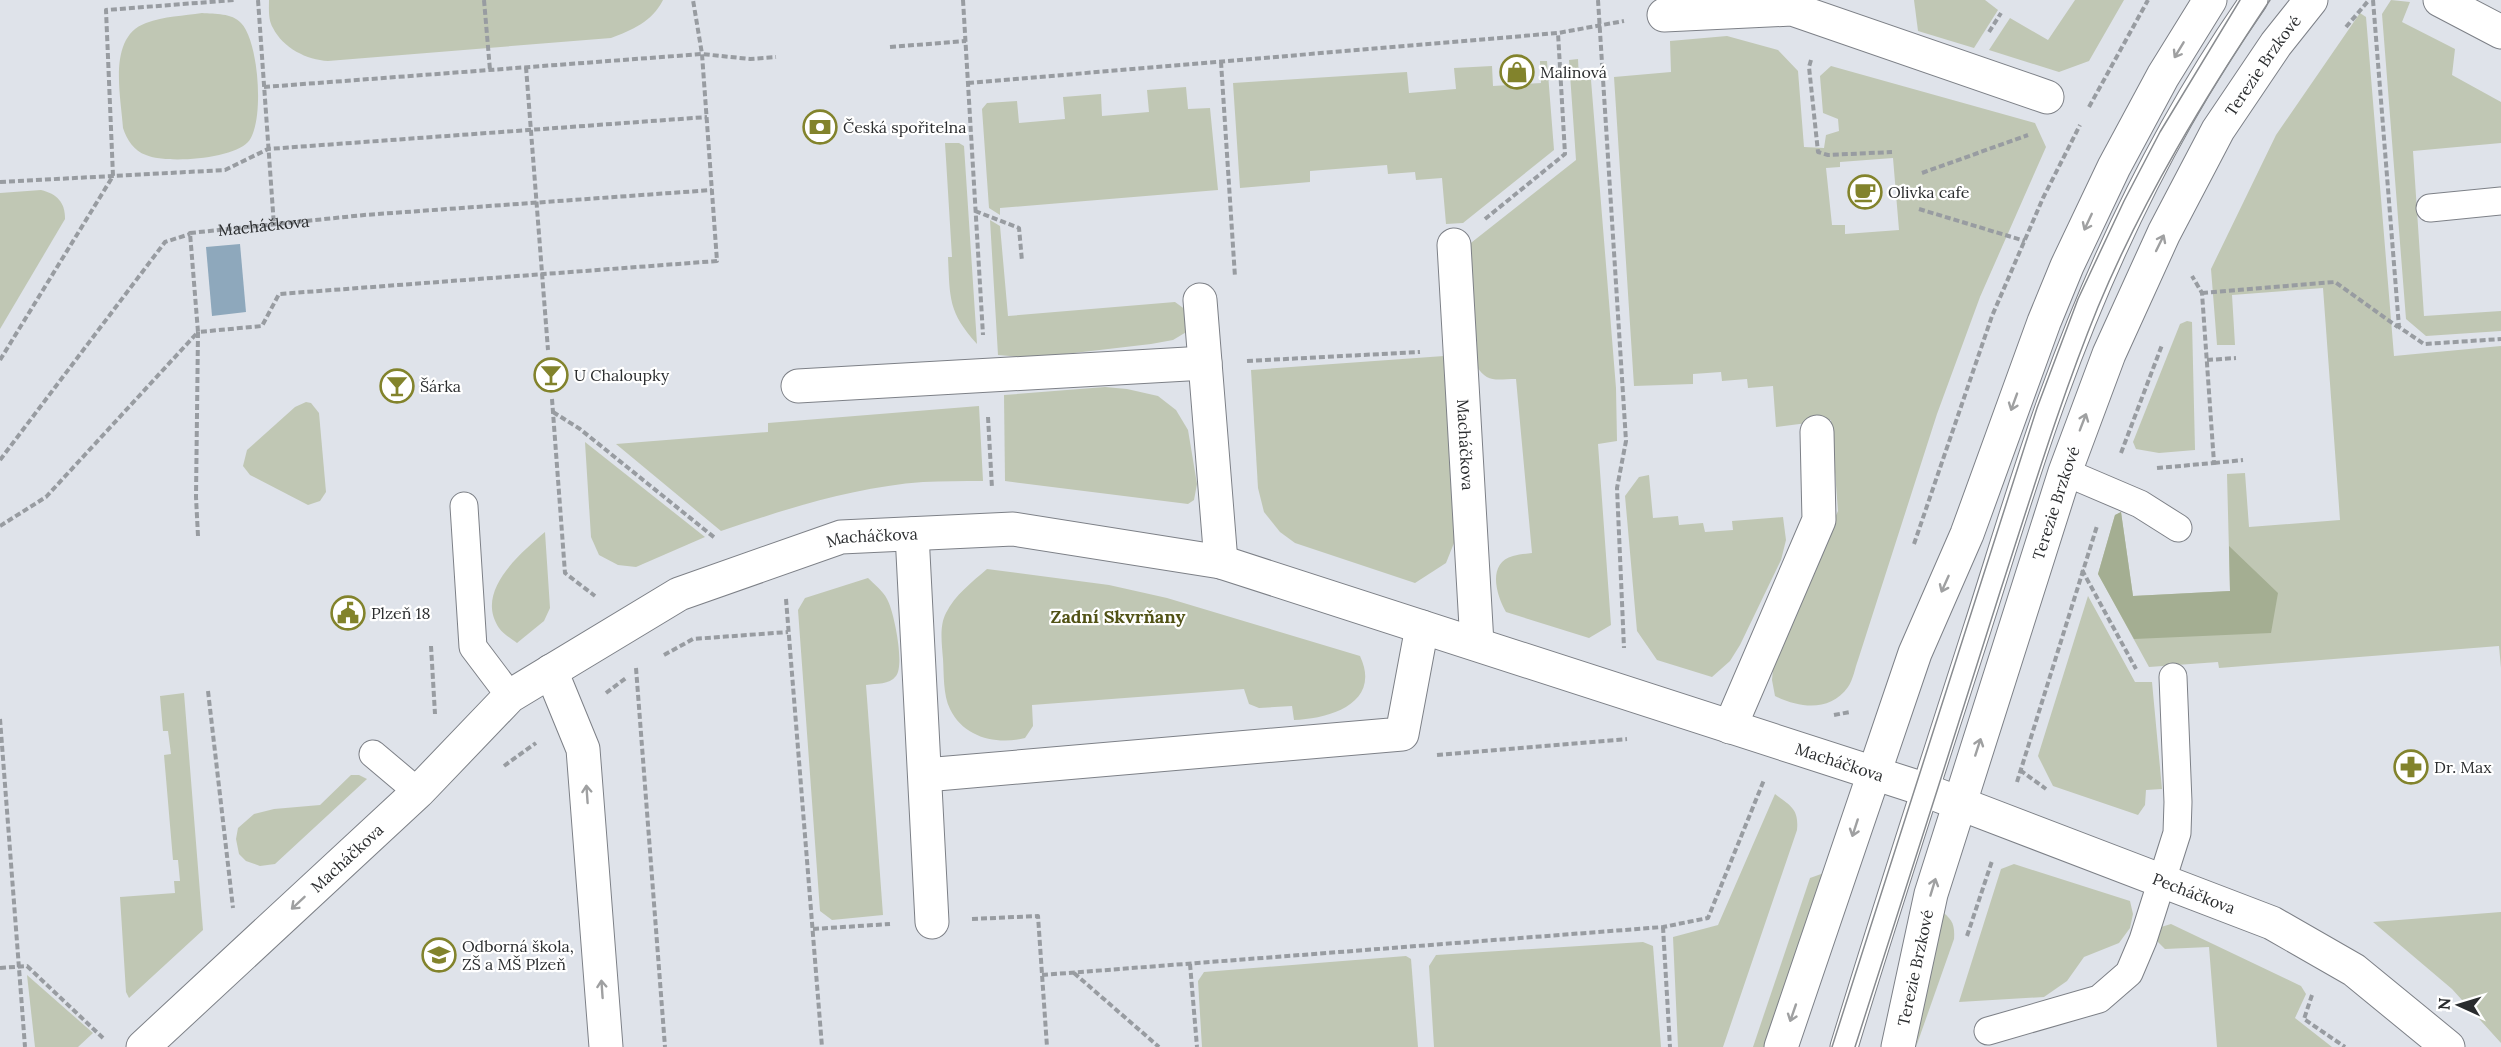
<svg xmlns="http://www.w3.org/2000/svg" width="2501" height="1047" viewBox="0 0 2501 1047" font-family="Lora,serif">
<style>
.green{fill:#c0c7b4;fill-rule:evenodd}
.forest{fill:#a4ae92}
.water{fill:#8ea8bc}
.lines{fill:none;stroke-linecap:round;stroke-linejoin:round}
.service-casing{stroke:#7d8087;stroke-width:29}
.pedestrian-casing{stroke:#7d8087;stroke-width:35}
.minor-casing{stroke:#7d8087;stroke-width:35}
.tertiary-casing{stroke:#7d8087;stroke-width:35}
.path{stroke:#989ca1;stroke-width:4;stroke-dasharray:6 3;stroke-linecap:butt}
.service{stroke:#fff;stroke-width:27}
.pedestrian{stroke:#fff;stroke-width:33}
.minor{stroke:#fff;stroke-width:33}
.tertiary{stroke:#fff;stroke-width:33}
.tram{stroke:#898c90;stroke-width:1.5}
.oneway{stroke:#9fa0a1}
.labels{text-anchor:middle;stroke-width:4.5;stroke-linejoin:round;paint-order:stroke}
.street-label{font-size:16px;fill:#2a2c2e;stroke:#fff}
.poi-label{font-size:16px;fill:#2a2c2e;stroke:#fff;text-anchor:start}
.neighbourhood-label{font-size:18px;font-weight:bold;fill:#515215;stroke:#fff}
</style>
<rect width="100%" height="100%" fill="#dfe3ea"/>
<!-- green -->
<g class="green">
<path d="M269,0H663C652,22 632,30 611,38L328,61C307,60 283,48 273,28C268,20 269,9 269,0Z"/>
<polygon points="1914,0 1985,0 1998,10 1974,48 1918,31"/>
<polygon points="2075,0 2124,0 2089,61 2059,72 1989,50 2010,18 2048,40"/>
<polygon points="2391,0 2410,2 2402,22 2455,49 2452,75 2501,102 2501,143 2413,151 2424,316 2501,311 2501,331 2426,336 2406,319 2382,14"/>
<path d="M202,13C215,14 232,13 241,23C259,41 265,123 248,142C233,159 166,164 146,155C134,151 127,140 123,128C121,96 107,37 146,23C164,16 184,16 202,13Z"/>
<polygon points="2360,13 2366,17 2394,356 2501,346 2501,668 2499,646 2219,668 2218,662 2149,667 2098,574 2115,515 2121,512 2133,596 2230,591 2227,474 2245,473 2249,527 2340,520 2323,288 2232,295 2235,345 2217,345 2211,269 2276,135"/>
<path d="M1727,36L1778,50L1798,71L1804,147L1824,148L1826,135L1839,131L1838,119L1823,113L1820,76L1831,66L2035,123L2046,147L1980,297L1937,414L1858,660C1855,668 1853,680 1848,687C1830,712 1800,708 1775,696L1772,680L1775,648L1838,511L1831,420L1776,427L1773,386L1748,388L1747,379L1722,381L1721,372L1693,374V384L1634,386L1614,77L1671,72L1670,41ZM1893,158L1899,230L1845,234V225H1832L1826,168L1840,167V162Z"/>
<path d="M1578,59L1579,80H1591L1616,388L1617,441L1598,444L1611,625L1589,638L1506,612C1496,595 1487,563 1513,556C1519,554 1526,554 1532,553L1516,379C1497,379 1487,384 1476,365L1467,246L1576,160L1569,60Z"/>
<polygon points="1540,61 1547,61 1554,150 1463,223 1446,224 1442,178 1416,180 1415,172 1388,174 1387,165 1310,171 1310,182 1240,188 1233,83 1407,72 1409,93 1456,89 1454,68 1492,66 1493,86 1541,83"/>
<polygon points="1186,87 1188,109 1210,108 1218,190 1000,208 1000,215 989,208 982,109 987,103 1017,101 1019,123 1065,119 1063,97 1101,94 1102,116 1149,112 1147,90"/>
<path d="M945,143H959L964,146L977,344C948,312 950,298 948,257H952Z"/>
<path d="M41,190C57,194 65,202 65,219L0,329V193Z"/>
<polygon points="990,220 1000,226 1008,316 1175,302 1186,310 1188,331 1173,340 1151,344 1031,358 998,355"/>
<polygon points="2187,321 2192,322 2195,450 2159,453 2136,449 2133,442 2180,324"/>
<polygon points="1444,356 1456,538 1446,563 1415,583 1295,543 1280,532 1264,512 1258,488 1251,370"/>
<polygon points="1105,387 1127,389 1158,396 1176,410 1188,430 1197,484 1194,500 1188,504 1005,481 1004,395"/>
<polygon points="306,402 311,403 319,413 326,492 320,501 308,505 250,475 243,466 247,450 295,407"/>
<path d="M979,406L983,481C963,481 943,481 923,482C854,487 786,509 721,531L616,444L768,432V423Z"/>
<polygon points="585,442 705,537 636,567 618,565 599,555 591,537"/>
<polygon points="1649,475 1653,518 1678,516 1679,525 1703,523 1705,532 1733,530 1732,521 1783,517 1786,540 1781,560 1740,645 1730,661 1712,677 1657,660 1637,631 1625,496 1639,477"/>
<path d="M545,532L550,608L544,621L517,643C512,639 503,634 499,628C474,591 521,553 545,532Z"/>
<path d="M987,569L1109,585L1167,598L1360,656C1382,703 1330,719 1294,720L1292,706L1259,708L1249,704L1244,689L1032,705L1033,726L1025,738C997,745 964,738 950,709C943,695 944,674 943,659C942,645 939,626 946,613C955,595 972,582 987,569Z"/>
<path d="M868,578C874,584 883,591 887,599C894,611 905,665 896,676C889,685 877,683 866,685L883,915L832,920L820,911L798,610L805,598Z"/>
<polygon points="2088,596 2135,682 2152,682 2162,789 2146,790 2145,805 2138,815 2053,786 2038,756"/>
<polygon points="184,693 203,930 129,998 126,992 120,897 175,893 174,881 180,881 178,860 173,860 164,755 171,754 168,731 163,731 160,696"/>
<polygon points="351,775 359,775 367,779 275,864 260,866 246,861 239,854 236,839 238,828 254,814 274,809 320,805"/>
<path d="M1775,794C1791,806 1799,809 1797,830L1723,1047H1678L1673,937L1718,925Z"/>
<polygon points="2014,864 2130,901 2133,914 2130,928 2119,943 2084,957 2067,981 2044,997 1959,1002 2001,869"/>
<polygon points="1824,873 1766,1047 1753,1047 1810,878"/>
<path d="M1940,910C1952,919 1955,924 1954,939L1916,1047Z"/>
<polygon points="2501,912 2501,1043 2452,989 2373,922"/>
<polygon points="2171,924 2301,986 2306,994 2295,1018 2332,1047 2217,1047 2209,947 2165,949 2158,942 2157,932 2161,927"/>
<polygon points="1643,942 1653,946 1661,1047 1434,1047 1429,966 1436,955"/>
<polygon points="1406,956 1411,959 1418,1047 1202,1047 1198,981 1204,972"/>
<polygon points="27,975 93,1033 78,1047 35,1047"/>
</g>
<!-- forest -->
<polygon class="forest" points="2121,512 2133,596 2230,591 2229,546 2278,593 2271,633 2134,639 2098,574 2115,515"/>
<!-- water -->
<polygon class="water" points="240,244 246,312 212,316 206,247"/>
<g class="lines">
<defs>
<g id="service">
<polyline points="2430,208 2501,201"/>
<polyline points="2065,472 2140,504 2178,528"/>
<polyline points="464,506 473,647 510,696"/>
<polyline points="373,754 418,792"/>
<polyline points="1988,1031 2099,999 2129,973 2143,940 2177,833 2178,802 2173,677"/>
<path d="M1844,1047C1887,906 1933,766 1978,626C2003,548 2026,470 2054,394C2104,256 2170,120 2254,0"/>
</g>
<polyline id="pedestrian" points="1664,15 1792,9 2047,97"/>
<g id="minor">
<polyline points="2440,0 2501,32"/>
<path id="s2" d="M1454,245L1477,644"/>
<polyline points="1200,300 1221,562"/>
<polyline points="798,386 1205,363"/>
<polyline points="912,534 932,922"/>
<polyline points="551,671 583,749 606,1047"/>
<polyline points="1730,727 1819,520 1817,432"/>
<polyline points="925,775 1402,734 1422,627"/>
<path id="s3" d="M143,1047L418,792L510,696L679,594L841,537L1013,529L1221,562L1914,786L2272,923L2354,970L2448,1047"/>
</g>
<g id="tertiary">
<polyline points="1781,1047 1915,653 1967,534 2044,322 2067,266 2114,167 2163,76 2210,0"/>
<path id="s4" d="M1898,1047L1931,894L2065,472L2109,354L2164,233L2218,130L2276,44L2311,0"/>
</g>
</defs>
<!-- service casing -->
<use href="#service" class="service-casing"/>
<!-- pedestrian casing -->
<use href="#pedestrian" class="pedestrian-casing"/>
<!-- minor casing -->
<use href="#minor" class="minor-casing"/>
<!-- tertiary casing -->
<use href="#tertiary" class="tertiary-casing"/>
<!-- path -->
<g class="path">
<polyline points="258,0 274,226"/>
<polyline points="484,0 490,70"/>
<polyline points="963,0 983,335"/>
<polyline points="1598,0 1626,441 1617,488 1624,648"/>
<polyline points="2373,0 2399,327 2424,344 2501,339"/>
<polyline points="2346,27 2369,0"/>
<polyline points="1989,32 2001,13"/>
<polyline points="890,47 966,41"/>
<polyline points="1811,60 1809,67 1818,152 1828,155 1892,152"/>
<polyline points="1221,62 1235,277"/>
<polyline points="526,67 548,350"/>
<polyline points="968,83 1558,33 1624,21"/>
<polyline points="264,87 702,54 750,59 776,57"/>
<polyline points="2089,107 2148,0"/>
<polyline points="1922,173 2028,135"/>
<polyline points="0,182 225,170 268,149 707,117"/>
<polyline points="1919,209 2025,241"/>
<polyline points="975,211 1019,228 1022,261"/>
<polyline points="1485,219 1565,154 1558,33"/>
<polyline points="2202,293 2335,282 2398,327"/>
<polyline points="0,360 113,176 106,10 235,0"/>
<polyline points="2207,360 2236,358"/>
<polyline points="1247,361 1420,352"/>
<polyline points="552,399 565,573 595,596"/>
<polyline points="553,412 580,429 715,538"/>
<polyline points="988,417 992,488"/>
<polyline points="2121,453 2162,345"/>
<polyline points="0,460 165,242 190,234"/>
<polyline points="2214,463 2243,460"/>
<polyline points="2157,468 2214,463 2202,293 2192,276"/>
<path id="s1" d="M0,526L46,497L198,332L190,233L364,215L712,190"/>
<polyline points="198,536 196,497 198,332 262,326 279,294 717,261 702,54 693,0"/>
<polyline points="1914,544 1992,316 2043,198 2080,125"/>
<polyline points="2082,570 2136,669"/>
<polyline points="786,599 822,1047"/>
<polyline points="431,646 435,714"/>
<polyline points="664,655 693,639 788,632"/>
<polyline points="636,668 665,1047"/>
<polyline points="208,691 233,908"/>
<polyline points="606,693 626,678"/>
<polyline points="1834,715 1850,712"/>
<polyline points="0,719 25,1047"/>
<polyline points="1437,755 1627,739"/>
<polyline points="504,766 536,743"/>
<polyline points="2020,770 2046,789"/>
<polyline points="2017,782 2097,526"/>
<polyline points="972,919 1038,916 1047,1047"/>
<polyline points="1663,927 1670,1047"/>
<polyline points="813,929 890,924"/>
<polyline points="1967,936 1992,861"/>
<polyline points="1190,964 1197,1047"/>
<polyline points="0,968 27,966 103,1038"/>
<polyline points="1074,973 1159,1047"/>
<polyline points="1042,975 1663,927 1708,918 1764,780"/>
<polyline points="2312,995 2304,1019 2345,1047"/>
</g>
<!-- service -->
<use href="#service" class="service"/>
<!-- pedestrian -->
<use href="#pedestrian" class="pedestrian"/>
<!-- minor -->
<use href="#minor" class="minor"/>
<!-- tertiary -->
<use href="#tertiary" class="tertiary"/>
<!-- tram -->
<g class="tram">
<polyline points="1832,1047 2037,408 2078,299 2124,201 2160,132 2240,0"/>
<path d="M1855,1047C1904,895 1952,744 2000,592C2031,497 2060,400 2098,307C2143,199 2205,97 2270,0"/>
</g>
</g>
<!-- one-way arrows -->
<defs><path id="oneway-shaft" d="M-6 0H5M1.5-3L5.5 0L1.5 3" fill="none" stroke-width="1.6" stroke-linecap="round" stroke-linejoin="round" transform="scale(1.5)"/></defs>
<g class="oneway">
<use href="#oneway-shaft" transform="translate(2179 50) rotate(121)"/>
<use href="#oneway-shaft" transform="translate(2088 222) rotate(115)"/>
<use href="#oneway-shaft" transform="translate(2160 243) rotate(-64)"/>
<use href="#oneway-shaft" transform="translate(2014 402) rotate(110)"/>
<use href="#oneway-shaft" transform="translate(2083 422) rotate(-69)"/>
<use href="#oneway-shaft" transform="translate(1945 584) rotate(114)"/>
<use href="#oneway-shaft" transform="translate(1978 747) rotate(-72)"/>
<use href="#oneway-shaft" transform="translate(587 794) rotate(-94)"/>
<use href="#oneway-shaft" transform="translate(1855 828) rotate(108)"/>
<use href="#oneway-shaft" transform="translate(1933 887) rotate(-73)"/>
<use href="#oneway-shaft" transform="translate(298 903) rotate(137)"/>
<use href="#oneway-shaft" transform="translate(602 989) rotate(-94)"/>
<use href="#oneway-shaft" transform="translate(1793 1013) rotate(109)"/>
</g>
<!-- icons -->
<defs>
<symbol id="shop-ring" viewBox="-11 -11 22 22"><circle r="9.5" fill="#fff" stroke="#82832c" stroke-width="1.5"/><path d="M-5-2.5h2.3a2.7 3.5 0 0 1 5.4 0H5L5.5 6h-11ZM-1.5-2.5h3a1.5 2.3 0 0 0-3 0Z" fill="#82832c"/></symbol>
<symbol id="bank-ring" viewBox="-11 -11 22 22"><circle r="9.5" fill="#fff" stroke="#82832c" stroke-width="1.5"/><path d="M-6-4H6V4H-6ZM0-2.3a2.3 2.3 0 1 0 0 4.6a2.3 2.3 0 1 0 0-4.6Z" fill="#82832c"/></symbol>
<symbol id="cafe-ring" viewBox="-11 -11 22 22"><circle r="9.5" fill="#fff" stroke="#82832c" stroke-width="1.5"/><path d="M-5.5-4.5H6V0H3Q3 3.5 0 3.5H-2.5Q-5.5 3.5-5.5 0ZM3-3.2v2h1.7v-2ZM-6 4.5H4V6H-6Z" fill="#82832c"/></symbol>
<symbol id="bar-ring" viewBox="-11 -11 22 22"><circle r="9.5" fill="#fff" stroke="#82832c" stroke-width="1.5"/><path d="M-6-5H6L.8 .8V4.5H3.5V6h-7V4.5H-.8V.8Z" fill="#82832c"/></symbol>
<symbol id="civic-ring" viewBox="-11 -11 22 22"><circle r="9.5" fill="#fff" stroke="#82832c" stroke-width="1.5"/><path d="M-.6-6.5H3V-4.5H.6V-3L4-1V1h2V6H-6V1h2V-1L-.6-3ZM-1.2 2.5V6h2.4V2.5Z" fill="#82832c"/></symbol>
<symbol id="pharmacy-ring" viewBox="-11 -11 22 22"><circle r="9.5" fill="#fff" stroke="#82832c" stroke-width="1.5"/><path d="M-2-6h4v4h4v4h-4v4h-4v-4h-4v-4h4Z" fill="#82832c"/></symbol>
<symbol id="school-ring" viewBox="-11 -11 22 22"><circle r="9.5" fill="#fff" stroke="#82832c" stroke-width="1.5"/><path d="M0-5L7-2L0 1L-7-2ZM-4 1L0 2.5L4 1V4Q0 6-4 4Z" fill="#82832c"/></symbol>
</defs>
<g fill-rule="evenodd">
<use href="#shop-ring" x="1498" y="53" width="38" height="38"/>
<use href="#bank-ring" x="801" y="108" width="38" height="38"/>
<use href="#cafe-ring" x="1846" y="173" width="38" height="38"/>
<use href="#bar-ring" x="532" y="356" width="38" height="38"/>
<use href="#bar-ring" x="378" y="367" width="38" height="38"/>
<use href="#civic-ring" x="329" y="594" width="38" height="38"/>
<use href="#pharmacy-ring" x="2392" y="748" width="38" height="38"/>
<use href="#school-ring" x="420" y="936" width="38" height="38"/>
</g>
<g class="labels">
<!-- street labels -->
<g class="street-label">
<text dy="6" stroke="none"><textPath href="#s4" startOffset="1053">Terezie Brzkové</textPath></text>
<text dy="6" stroke="none"><textPath href="#s1" startOffset="452">Macháčkova</textPath></text>
<text dy="6" stroke="none"><textPath href="#s2" startOffset="200">Macháčkova</textPath></text>
<text dy="6" stroke="none"><textPath href="#s4" startOffset="567">Terezie Brzkové</textPath></text>
<text dy="6" stroke="none"><textPath href="#s3" startOffset="908">Macháčkova</textPath></text>
<text dy="6" stroke="none"><textPath href="#s3" startOffset="1910">Macháčkova</textPath></text>
<text dy="6" stroke="none"><textPath href="#s3" startOffset="278">Macháčkova</textPath></text>
<text dy="6" stroke="none"><textPath href="#s3" startOffset="2288">Pecháčkova</textPath></text>
<text dy="6" stroke="none"><textPath href="#s4" startOffset="81">Terezie Brzkové</textPath></text>
</g>
<!-- poi labels -->
<g class="poi-label">
<text x="1540" y="78">Malinová</text>
<text x="843" y="133">Česká spořitelna</text>
<text x="1888" y="198">Olivka cafe</text>
<text x="574" y="381">U Chaloupky</text>
<text x="420" y="392">Šárka</text>
<text x="371" y="619">Plzeň 18</text>
<text x="2434" y="773">Dr. Max</text>
<text x="462" y="952">Odborná škola,<tspan x="462" dy="18">ZŠ a MŠ Plzeň</tspan></text>
</g>
<!-- neighbourhood labels -->
<g class="neighbourhood-label">
<text x="1118" y="623">Zadní Skvrňany</text>
</g>
</g>
<!-- north arrow -->
<g transform="translate(2459 1005) rotate(274)" stroke="#ffffff" stroke-width="4.5" paint-order="stroke">
<path d="M0-4.5L10 22L0 15L-10 22Z" fill="#2a2c2e"/>
<text y="-9" font-size="16" font-weight="bold" text-anchor="middle" fill="#2a2c2e">N</text>
</g>
</svg>
